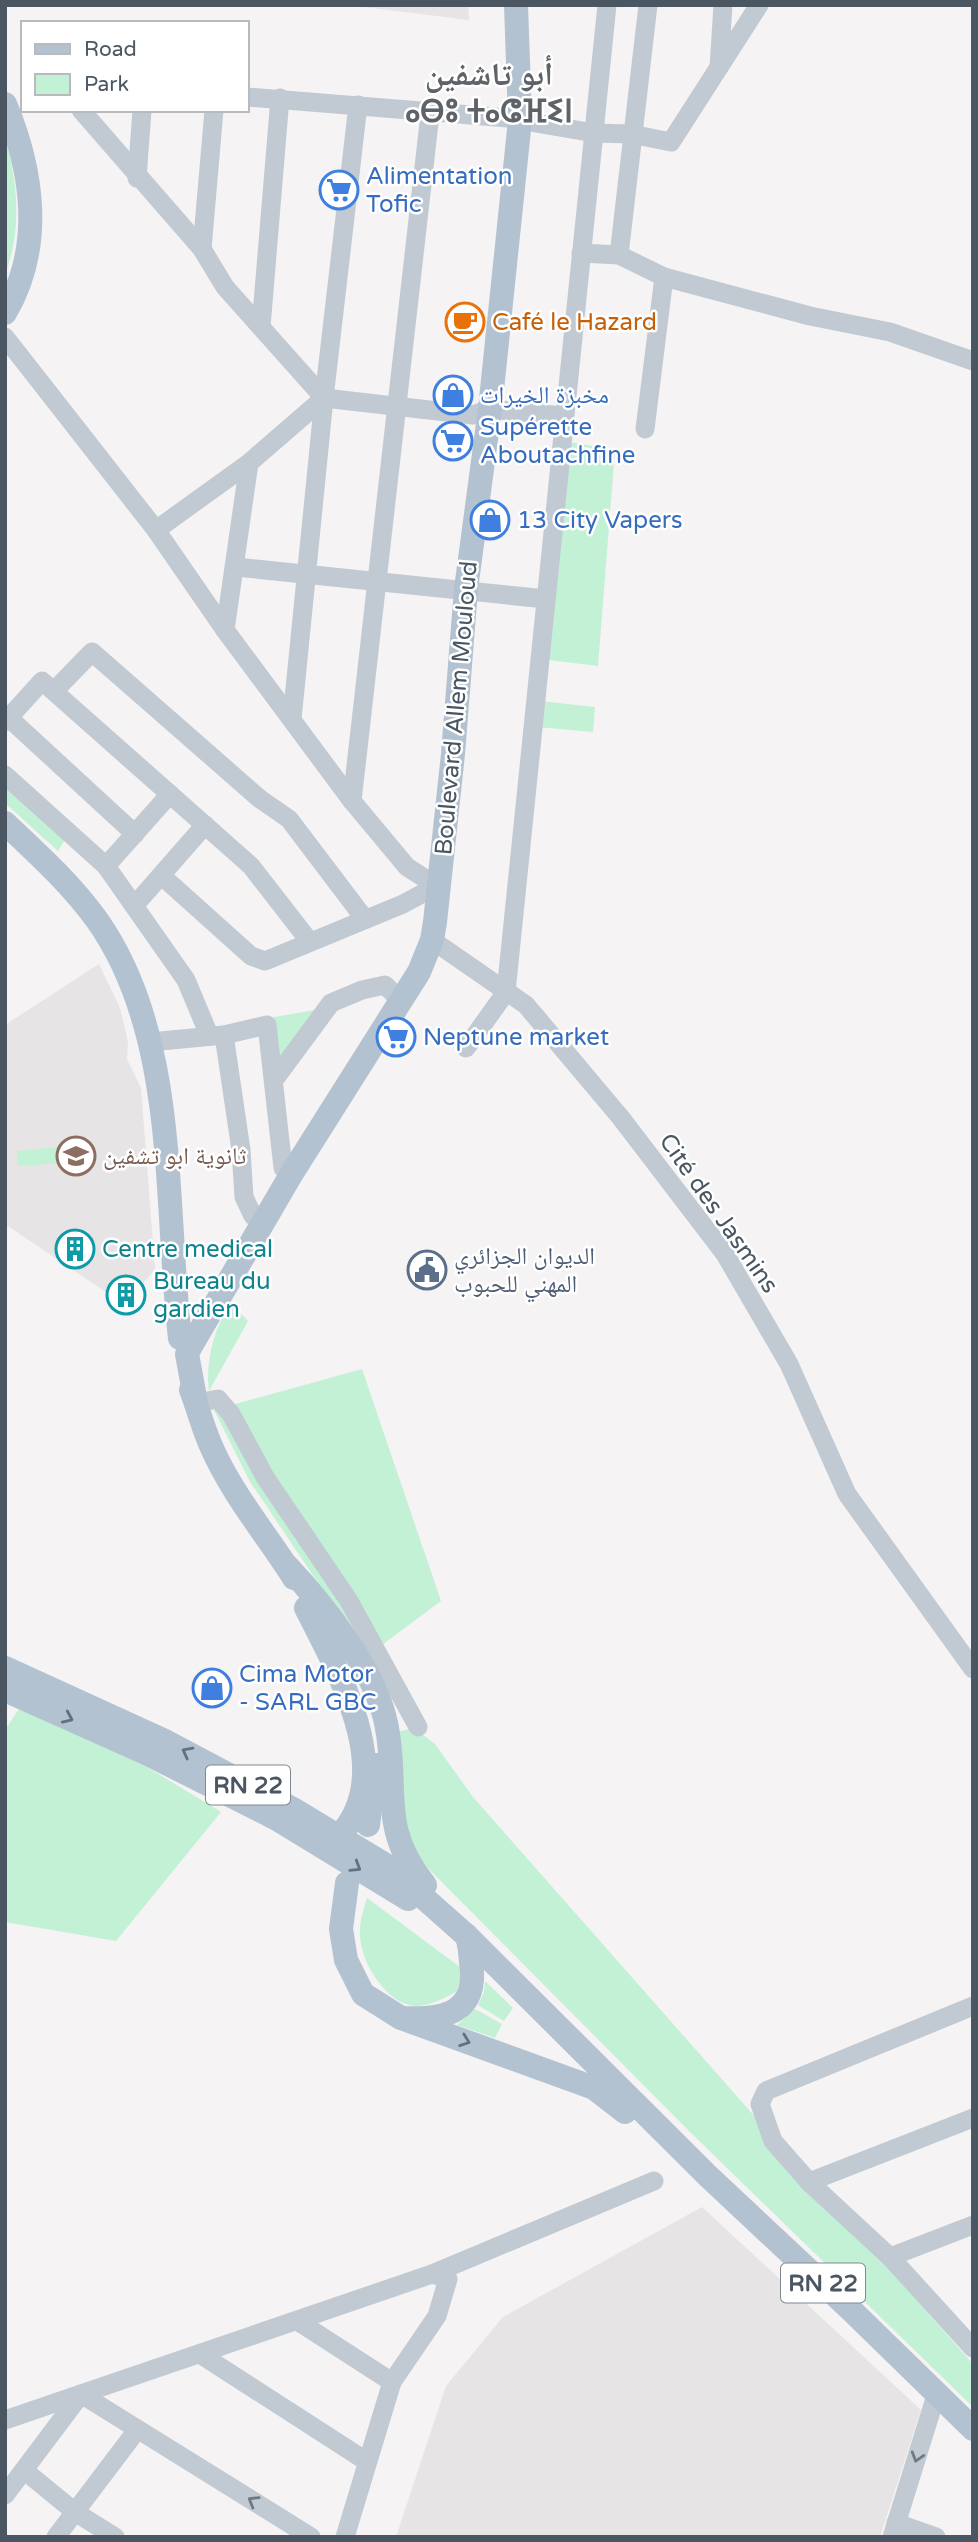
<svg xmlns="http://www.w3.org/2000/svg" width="978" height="2542" viewBox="0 0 978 2542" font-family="'Varela Round','Noto Naskh Arabic','Noto Sans Tifinagh',sans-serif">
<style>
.education{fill:#e6e4e5}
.green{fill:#c3f1d5}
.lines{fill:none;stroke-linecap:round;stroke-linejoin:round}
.minor{stroke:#c1cad2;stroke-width:19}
.major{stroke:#b3c2d1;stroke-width:24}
.oneway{stroke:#64717d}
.oneway2{stroke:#6e7983}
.labels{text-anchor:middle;stroke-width:5;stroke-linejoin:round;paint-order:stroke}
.shield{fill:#fff;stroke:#808990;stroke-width:2}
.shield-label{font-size:23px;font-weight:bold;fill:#4a5661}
.shop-label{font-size:24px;fill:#366cbe;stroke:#fff;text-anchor:start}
.food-label{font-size:24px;fill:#c56008;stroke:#fff;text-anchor:start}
.street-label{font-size:24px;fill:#4a5661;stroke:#fff}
.education-label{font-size:24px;fill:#785e54;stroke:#fff;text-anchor:start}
.culture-label{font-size:24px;fill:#0d838f;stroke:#fff;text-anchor:start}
.service-label{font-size:24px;fill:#4e5e75;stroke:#fff;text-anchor:start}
.district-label{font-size:32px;font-weight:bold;fill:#5f6368;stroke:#fff}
</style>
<rect width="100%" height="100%" fill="#f5f3f3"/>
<!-- education -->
<g class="education">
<polygon points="355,5 468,5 469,20 356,6"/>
<polygon points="99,964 120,1008 128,1042 127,1059 141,1088 155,1269 125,1305 5,1224 5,1025"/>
<polygon points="702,2207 921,2410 880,2537 396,2537 446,2386 503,2317"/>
</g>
<!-- green -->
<g class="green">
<path d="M5,134C17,183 23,227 5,275Z"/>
<polygon points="564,441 615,450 598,666 541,659"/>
<polygon points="540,701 595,707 593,732 537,727"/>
<polygon points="5,783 66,838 58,851 5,803"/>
<polygon points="320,1009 278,1066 269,1018"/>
<polygon points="60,1147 61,1163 18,1166 17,1151"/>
<path d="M232,1304L248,1321L209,1391C205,1364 214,1324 232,1304Z"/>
<polygon points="362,1369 441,1601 367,1656 249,1480 214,1410"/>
<polygon points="21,1706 132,1758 221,1812 116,1941 5,1922 5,1730"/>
<polygon points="414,1728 435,1744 473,1797 973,2364 973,2407 689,2131 412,1852 402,1821 397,1732"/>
<path d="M367,1898L460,1967L462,1976L456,1992C442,1999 425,2009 409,2005C382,1998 358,1957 360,1930C360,1919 364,1908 367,1898Z"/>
<polygon points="485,1981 513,2008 504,2021 478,2005 484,1992"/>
<polygon points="475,2009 502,2024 495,2038 457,2025"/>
</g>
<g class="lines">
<!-- minor -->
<g class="minor">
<polyline points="719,67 723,5"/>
<polyline points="247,97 508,118 594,133 631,134 671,142 759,5"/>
<polyline points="81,110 202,249 225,287 324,398 473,415 490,409 563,416"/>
<polyline points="137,178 142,110"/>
<polyline points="202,249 214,110"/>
<polyline points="581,253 619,255 664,277 810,316 890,332 973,361"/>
<polyline points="619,255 648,5"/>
<polyline points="261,327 280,98"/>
<polyline points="5,337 156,530 225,630 352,801 407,867 429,881"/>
<polyline points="645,429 664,277"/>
<polyline points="156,530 249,463 324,398"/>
<polyline points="236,567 546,599"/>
<polyline points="225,630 249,463"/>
<polyline points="54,691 92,652 260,799 289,819 364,918"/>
<polyline points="9,718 135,834"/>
<polyline points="292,719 324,398 358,105"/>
<polyline points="5,722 42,681 251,866 310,942"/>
<polyline points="5,775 106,866 186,980 209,1035"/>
<polyline points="352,801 430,114"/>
<polyline points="106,866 170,794"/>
<polyline points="163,877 251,956 265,961 403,904 429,890"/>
<polyline points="134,906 205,825"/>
<polyline points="432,940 526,1005 621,1118 725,1254 789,1364 847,1494 973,1669"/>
<polyline points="224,1035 241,1150 244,1197 253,1216"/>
<polyline points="150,1042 224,1035 267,1025 283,1168"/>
<polyline points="466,1048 506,992 607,5"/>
<polyline points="274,1080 331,1003 362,990 385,985 395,995"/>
<polyline points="196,1403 218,1399 231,1414 265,1477 349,1601 418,1727"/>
<polyline points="973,2006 766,2091 760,2104 773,2141 809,2182 890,2257 973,2348"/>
<polyline points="809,2182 973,2118"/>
<polyline points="890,2257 973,2225"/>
<polyline points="299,2322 392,2382"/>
<polyline points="200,2354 366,2461"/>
<polyline points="5,2420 81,2394 311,2537"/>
<polyline points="25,2471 75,2512 115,2537"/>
<polyline points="5,2495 81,2394 432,2274 654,2181"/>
<polyline points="896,2523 936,2537"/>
<polyline points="56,2537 137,2430"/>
<polyline points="345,2537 392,2382 437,2316 448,2279 432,2274"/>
<polyline points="892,2537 937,2392"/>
</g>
<!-- major -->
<g class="major">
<path d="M5,104C33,171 44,247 5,313"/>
<path d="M5,823C38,854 70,883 97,920C179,1036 164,1202 180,1338"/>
<path d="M191,1390C198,1408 203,1428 211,1446C232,1494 266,1534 294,1578"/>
<polyline points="196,1403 187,1354 191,1346 292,1173 419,972 432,940 435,922 453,754 466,589 490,409 520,120 516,5"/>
<path d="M287,1566C323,1604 375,1670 386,1723C400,1788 377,1826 425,1885"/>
<path d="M306,1608C337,1670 399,1774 339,1836"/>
<polyline points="5,1668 167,1742 293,1809 389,1867 468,1937 708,2176 850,2309 973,2429"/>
<polyline points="5,1690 146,1753 277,1819 408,1899"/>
<polyline points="368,1825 376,1765"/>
<polyline points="347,1883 341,1929 346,1960 363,1994 401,2018 594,2088 625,2112"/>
<path d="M401,2018C443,2020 479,2014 471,1962C470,1953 470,1943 466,1935"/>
</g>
</g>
<!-- one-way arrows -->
<defs><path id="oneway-chevron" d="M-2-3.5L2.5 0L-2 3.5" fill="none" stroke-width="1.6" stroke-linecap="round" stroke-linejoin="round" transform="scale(1.75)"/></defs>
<g class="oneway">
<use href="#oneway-chevron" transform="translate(68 1718) rotate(24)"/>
<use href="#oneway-chevron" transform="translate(187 1752) rotate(-152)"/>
<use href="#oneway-chevron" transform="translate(356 1867) rotate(32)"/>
<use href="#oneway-chevron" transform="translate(465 2041) rotate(20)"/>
</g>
<g class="oneway2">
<use href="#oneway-chevron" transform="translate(917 2457) rotate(107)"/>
<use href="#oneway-chevron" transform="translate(253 2501) rotate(-149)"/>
</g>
<!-- icons -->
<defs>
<symbol id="supermarket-ring" viewBox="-11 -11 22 22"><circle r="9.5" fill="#fff" stroke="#3f7fe0" stroke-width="1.5"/><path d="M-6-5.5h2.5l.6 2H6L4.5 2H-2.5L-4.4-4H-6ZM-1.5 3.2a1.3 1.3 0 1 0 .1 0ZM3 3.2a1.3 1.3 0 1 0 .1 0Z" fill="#3f7fe0"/></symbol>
<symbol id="cafe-ring" viewBox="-11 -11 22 22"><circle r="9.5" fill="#fff" stroke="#e8710a" stroke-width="1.5"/><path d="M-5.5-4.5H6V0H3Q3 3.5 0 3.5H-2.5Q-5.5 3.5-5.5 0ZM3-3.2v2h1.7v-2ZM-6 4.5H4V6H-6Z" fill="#e8710a"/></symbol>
<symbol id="shop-ring" viewBox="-11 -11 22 22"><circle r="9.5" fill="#fff" stroke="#3f7fe0" stroke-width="1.5"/><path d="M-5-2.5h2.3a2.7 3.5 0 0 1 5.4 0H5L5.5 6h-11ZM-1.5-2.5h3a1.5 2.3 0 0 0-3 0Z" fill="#3f7fe0"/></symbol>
<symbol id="school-ring" viewBox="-11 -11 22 22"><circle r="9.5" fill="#fff" stroke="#8d6e63" stroke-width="1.5"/><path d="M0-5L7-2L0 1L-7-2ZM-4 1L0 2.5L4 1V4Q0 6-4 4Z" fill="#8d6e63"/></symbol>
<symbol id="building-ring" viewBox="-11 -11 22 22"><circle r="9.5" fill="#fff" stroke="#0f9aa8" stroke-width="1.5"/><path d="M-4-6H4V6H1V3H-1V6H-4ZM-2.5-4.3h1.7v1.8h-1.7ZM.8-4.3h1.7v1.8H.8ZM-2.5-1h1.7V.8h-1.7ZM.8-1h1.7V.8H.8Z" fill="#0f9aa8"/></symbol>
<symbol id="civic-ring" viewBox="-11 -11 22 22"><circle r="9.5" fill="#fff" stroke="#5c6f8a" stroke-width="1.5"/><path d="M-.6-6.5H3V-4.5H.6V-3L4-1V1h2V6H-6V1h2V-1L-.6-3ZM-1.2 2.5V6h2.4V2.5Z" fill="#5c6f8a"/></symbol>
</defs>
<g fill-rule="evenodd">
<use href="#supermarket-ring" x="317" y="168" width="44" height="44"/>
<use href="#cafe-ring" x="443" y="300" width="44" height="44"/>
<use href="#shop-ring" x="431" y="373" width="44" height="44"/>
<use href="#supermarket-ring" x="431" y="419" width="44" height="44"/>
<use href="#shop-ring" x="468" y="498" width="44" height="44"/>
<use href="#supermarket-ring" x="374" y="1015" width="44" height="44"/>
<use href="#school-ring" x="54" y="1134" width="44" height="44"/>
<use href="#building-ring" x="53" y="1227" width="44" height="44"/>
<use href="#civic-ring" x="405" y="1248" width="44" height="44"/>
<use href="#building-ring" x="104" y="1273" width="44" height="44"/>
<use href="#shop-ring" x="190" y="1666" width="44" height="44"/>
</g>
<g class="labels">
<!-- shield labels -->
<g class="shield">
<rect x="206" y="1765.5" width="84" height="39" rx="5"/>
<rect x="781" y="2263.5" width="84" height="39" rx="5"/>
</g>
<g class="shield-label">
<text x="248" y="1793">RN 22</text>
<text x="823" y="2291">RN 22</text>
</g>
<!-- shop labels -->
<g class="shop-label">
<text x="366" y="184">Alimentation<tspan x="366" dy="28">Tofic</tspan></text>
<text x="480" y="403">مخبزة الخيرات</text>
<text x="480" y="435">Supérette<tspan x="480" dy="28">Aboutachfine</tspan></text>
<text x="517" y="528">13 City Vapers</text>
<text x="423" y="1045">Neptune market</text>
<text x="239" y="1682">Cima Motor<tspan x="239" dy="28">- SARL GBC</tspan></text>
</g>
<!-- food labels -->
<g class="food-label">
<text x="492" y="330">Café le Hazard</text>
</g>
<!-- street labels -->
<g class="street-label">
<text transform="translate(456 708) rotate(-85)" y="8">Boulevard Allem Mouloud</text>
<text transform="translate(719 1213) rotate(55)" y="8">Cité des Jasmins</text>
</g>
<!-- education labels -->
<g class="education-label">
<text x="103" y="1164">ثانوية ابو تشفين</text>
</g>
<!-- culture labels -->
<g class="culture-label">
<text x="102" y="1257">Centre medical</text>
<text x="153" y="1289">Bureau du<tspan x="153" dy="28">gardien</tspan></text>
</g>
<!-- service labels -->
<g class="service-label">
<text x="454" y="1264">الديوان الجزائري<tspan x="454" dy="28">المهني للحبوب</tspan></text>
</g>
<!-- district labels -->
<g class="district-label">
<text x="489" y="85">أبو تاشفين<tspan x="489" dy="37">ⴰⴱⵓ ⵜⴰⵛⴼⵉⵏ</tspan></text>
</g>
</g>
<!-- border -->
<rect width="978" height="2542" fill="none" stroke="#4a5661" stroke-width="14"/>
<!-- legend -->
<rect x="21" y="21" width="228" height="91" fill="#ffffff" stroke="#b7bbc0" stroke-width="2"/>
<rect x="35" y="44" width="35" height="10" fill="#b3c2d1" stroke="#b7bbc0" stroke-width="2"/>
<text x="84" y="56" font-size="21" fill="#4a5661">Road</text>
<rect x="35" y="74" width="35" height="21" fill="#c3f1d5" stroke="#b7bbc0" stroke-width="2"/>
<text x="84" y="91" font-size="21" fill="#4a5661">Park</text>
</svg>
